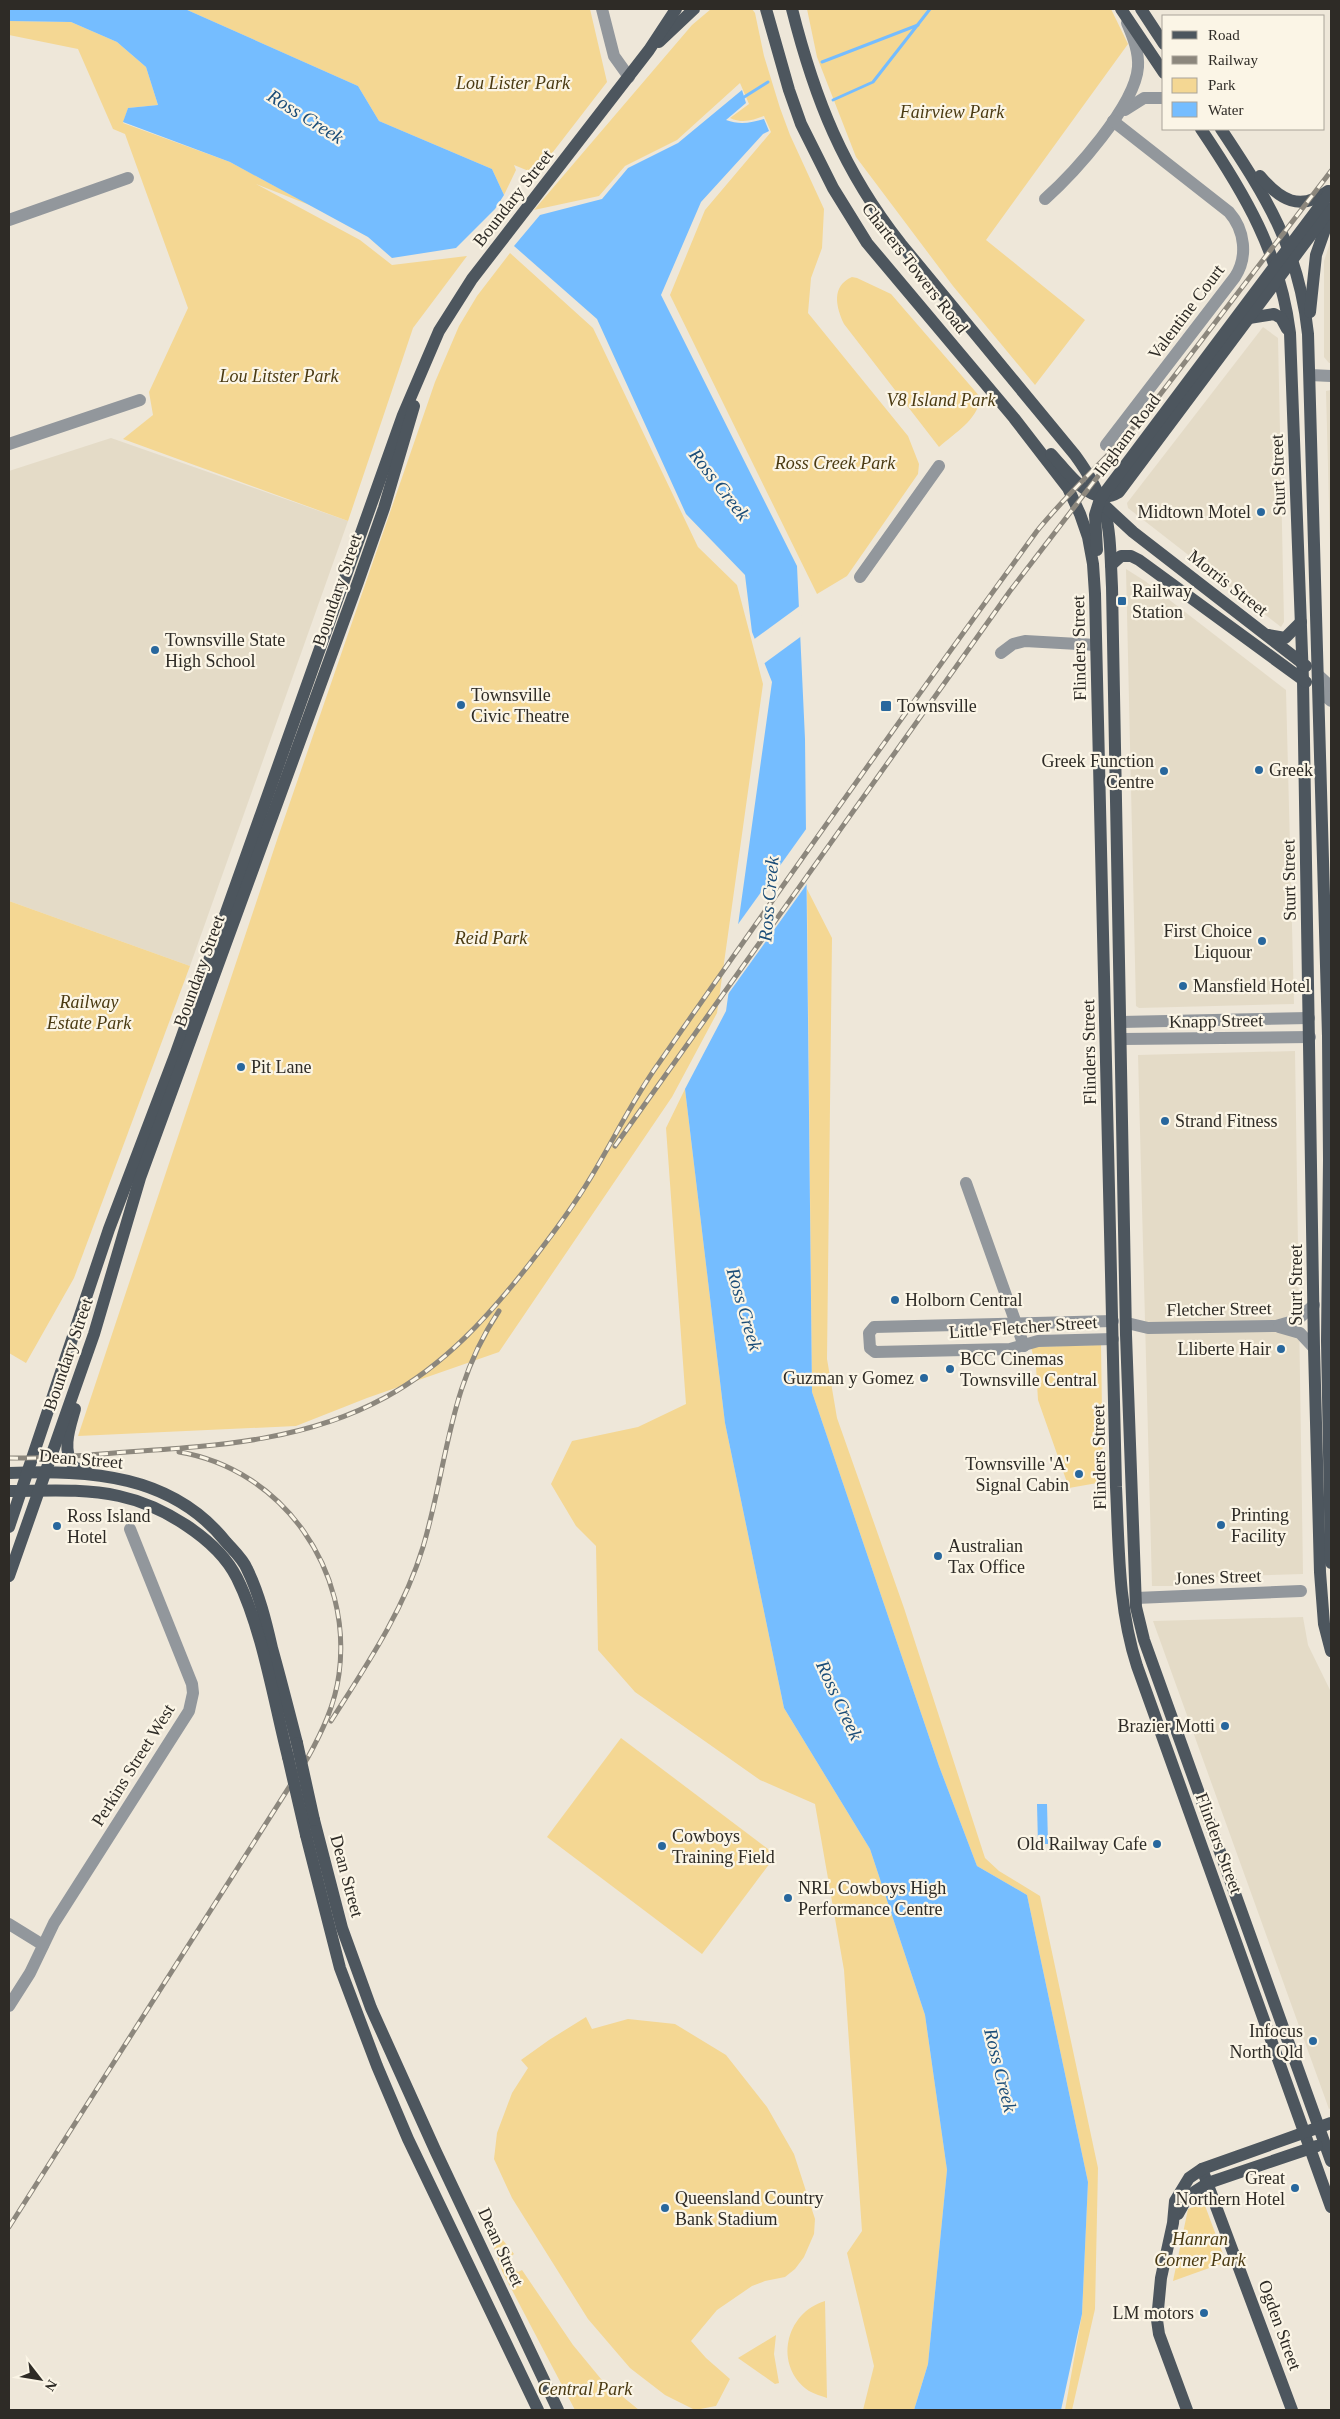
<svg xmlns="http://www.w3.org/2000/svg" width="1340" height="2419" viewBox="0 0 1340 2419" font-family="Georgia,serif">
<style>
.built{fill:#e4dbc7}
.green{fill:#f4d793}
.water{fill:#75bdff}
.pier{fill:#eee7d9}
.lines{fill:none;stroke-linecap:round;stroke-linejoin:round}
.stream{stroke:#75bdff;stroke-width:3}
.minor{stroke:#92979c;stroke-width:12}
.major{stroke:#4d565e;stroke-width:12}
.rail-casing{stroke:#8c877d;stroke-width:5}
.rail{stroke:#fbf5e6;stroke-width:3;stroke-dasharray:9;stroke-linecap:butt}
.major-bridge{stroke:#4d565e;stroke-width:12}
.poi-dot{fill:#28679d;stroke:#fbf5e6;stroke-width:2}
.labels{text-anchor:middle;stroke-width:4.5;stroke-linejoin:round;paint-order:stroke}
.park-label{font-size:18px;font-style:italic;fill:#4a3a12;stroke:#fbf5e6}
.street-label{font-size:18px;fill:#2e2b26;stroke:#fbf5e6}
.poi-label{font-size:18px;fill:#2e2b26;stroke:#fbf5e6;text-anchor:start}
.water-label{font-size:19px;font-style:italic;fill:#1b4d78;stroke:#fbf5e6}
</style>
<rect width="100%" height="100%" fill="#eee7d9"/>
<!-- built -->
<g class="built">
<polygon points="1331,240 1331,363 1329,363 1324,357 1324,261"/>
<polygon points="1263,327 1278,338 1284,622 1281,627 1128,508 1127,503"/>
<polygon points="1331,390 1331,580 1326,391"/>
<polygon points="111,438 348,521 190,966 9,901 9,471"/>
<polygon points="1126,569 1145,581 1286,690 1294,1004 1139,1008 1136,1006"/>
<polygon points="1295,1051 1303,1574 1177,1578 1176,1586 1152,1586 1138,1055"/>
<polygon points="1303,1617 1308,1645 1331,1692 1331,2108 1329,2109 1153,1621"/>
</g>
<!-- green -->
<g class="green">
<polygon points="185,9 590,9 607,82 536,174 514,165 516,170 504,195 492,169 379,121 358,86"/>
<path d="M711,9H752L755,13L764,56L780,108L790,135L824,209L822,248L811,278L808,313L908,436L919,464L918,474L847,576L817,594L670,295L705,210L771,132L764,116C753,120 743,124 730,118L749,104L740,83L677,140L625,166L599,196L534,210L692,25Z"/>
<polygon points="807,9 1111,9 1128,44 986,240 1085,320 1035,385 953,286 856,157 817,57"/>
<polygon points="9,21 71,22 117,42 146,67 158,105 128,108 123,123 230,162 312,206 256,184 360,240 392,265 467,256 413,328 348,521 123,439 153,415 149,392 188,308 125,134 113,129 78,49 9,35"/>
<polygon points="510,253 593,328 698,547 737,585 763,684 717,1013 672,1097 499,1352 367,1398 296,1426 78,1436 278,837 435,382 459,326 477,296"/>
<path d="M852,277L857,278L891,294L981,398C976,421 956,432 939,447L844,324C836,307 831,286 852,277Z"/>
<polygon points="807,889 832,938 827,1359 837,1418 904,1608 985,1858 999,1871 1040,1896 1098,2168 1095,2309 1072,2410 1065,2410 1082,2314 1088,2182 1027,1895 977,1866 939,1766 812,1392"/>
<polygon points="9,901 190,966 74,1278 26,1363 9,1353"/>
<polygon points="685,1089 725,1423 784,1708 870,1849 925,2015 947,2170 928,2364 914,2410 863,2410 874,2366 847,2253 862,2231 844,1970 815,1804 760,1780 635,1692 598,1650 596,1546 576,1526 551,1484 572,1441 638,1427 686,1404 666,1128"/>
<polygon points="1101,1345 1103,1482 1069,1488 1038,1400 1036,1367 1031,1347"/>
<polygon points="621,1738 776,1855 702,1954 547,1837"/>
<polygon points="586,2017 592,2029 628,2019 675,2024 726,2055 767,2107 794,2154 815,2219 814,2234 804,2257 795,2269 785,2277 765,2281 752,2286 717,2310 691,2341 706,2358 730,2379 716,2406 695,2410 665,2395 630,2368 588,2319 512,2198 494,2159 497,2133 512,2093 528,2068 521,2060 549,2040"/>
<polygon points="1204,2203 1226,2262 1173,2281 1188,2209"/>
<polygon points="502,2239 514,2254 509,2258 518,2272 522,2270 573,2345 601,2379 639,2410 575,2410 502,2271 493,2245"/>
<path d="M825,2301L827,2398C822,2396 814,2394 809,2391C773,2366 785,2313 825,2301Z"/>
<polygon points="776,2335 774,2354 779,2383 775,2384 738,2358"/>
</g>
<!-- water -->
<g class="water">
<polygon points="9,9 185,9 358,86 379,121 492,169 504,195 495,209 456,248 392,258 368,237 230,162 123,122 128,108 158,105 146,67 117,42 71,22 9,21"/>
<path d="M742,90L746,103L726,120C739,125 751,123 764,119L769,131L763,134L701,202L661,295L797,566L805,739L812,1392L939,1766L977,1866L1027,1895L1088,2182L1082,2314L1061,2410H914L928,2364L947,2170L925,2015L870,1849L784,1708L725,1423L685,1089L726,1011L772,682L752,632L745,575L686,514L597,319L514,246L540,215L602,199L628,168L678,143Z"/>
<polygon points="1037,1804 1047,1804 1048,1844 1038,1844"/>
</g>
<!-- pier -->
<g class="pier">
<polygon points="801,605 803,635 762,665 753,640"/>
<polygon points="809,825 809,881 726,997 736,927"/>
</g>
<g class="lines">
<!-- stream -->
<g class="stream">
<polyline points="822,62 918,25"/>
<polyline points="741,99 768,82"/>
<polyline points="833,100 873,82 930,9"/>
</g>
<!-- minor -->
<g class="minor">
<polyline points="602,9 614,56 629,77"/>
<polyline points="1125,110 1144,98 1164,98"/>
<path d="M1045,199C1074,173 1135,106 1138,67C1139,52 1133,37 1127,23"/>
<polyline points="9,220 128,178"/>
<polyline points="1310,375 1331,376"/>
<polyline points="9,444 140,400"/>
<path d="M1106,445L1235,277C1248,257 1245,230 1229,212L1113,121"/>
<polyline points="860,577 939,466"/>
<polyline points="1001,653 1013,644 1025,641 1096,645"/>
<polyline points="1318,675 1331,687"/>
<polyline points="1319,691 1331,701"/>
<polyline points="1121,1022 1309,1018"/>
<polyline points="1122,1039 1310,1037"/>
<polyline points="966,1183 1024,1346"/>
<polyline points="1113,1321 874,1327 869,1333 870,1348 875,1352 1010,1349 1038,1341 1113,1339"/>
<polyline points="1127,1323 1148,1328 1276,1326 1297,1320 1314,1305"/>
<polyline points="1279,1327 1300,1333 1314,1348"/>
<polyline points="1136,1598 1301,1591"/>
<polyline points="9,1924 43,1945"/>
<polyline points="9,2006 30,1973 54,1923 189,1711 193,1693 192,1684 130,1529"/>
</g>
<!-- major -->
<g class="major">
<path d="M766,9L789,90L801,124L833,188L867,243L1014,418L1068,488L1080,514L1088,537L1093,564L1095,594L1116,1487C1119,1548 1118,1607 1137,1666L1331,2207"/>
<path d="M792,9C815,100 843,170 901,244L1075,455C1112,506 1109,526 1112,587L1126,1335L1136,1607L1144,1640L1331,2161"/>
<polyline points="1121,9 1164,73"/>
<polyline points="1141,9 1164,44"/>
<polyline points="659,42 694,9"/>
<path d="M1201,129C1245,194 1280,253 1290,333L1303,680L1314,1348L1320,1572L1324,1624L1331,1651"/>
<path d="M1221,129C1267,198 1299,249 1308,334L1328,1036L1329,1160L1327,1341L1331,1563"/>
<path d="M1260,176C1280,200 1300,212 1328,191"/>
<polyline points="1310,312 1316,255 1329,218"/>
<polyline points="1249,318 1274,314 1281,318 1287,329"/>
<path d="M1051,454C1068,472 1091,509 1119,492L1331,208"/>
<polyline points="1105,506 1133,532 1306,666"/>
<polyline points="1097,550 1095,515 1100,499 1331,191"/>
<polyline points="1111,565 1121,556 1131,556 1139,560 1306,682"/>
<polyline points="1268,635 1285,638 1301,622"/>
<path d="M75,1409C70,1427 61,1450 74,1467L87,1472"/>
<path d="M9,1473C90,1470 172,1474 226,1542C233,1550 243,1559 247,1569C259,1593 266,1622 272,1648C281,1680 289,1712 297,1743"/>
<path d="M9,1491C45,1491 82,1488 119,1496C161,1505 217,1538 237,1578C262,1628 274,1702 288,1757"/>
<polyline points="9,1527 109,1229 176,1053 403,415 439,331 472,279 649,50 676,9"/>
<polyline points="9,1576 94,1334 140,1178 358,582 384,508 414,406"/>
<polyline points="314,1820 342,1928 371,2008 436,2152 558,2410"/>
<polyline points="306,1835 340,1968 377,2066 408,2139 538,2410"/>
<polyline points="1202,2169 1292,2410"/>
<polyline points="1178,2214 1188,2196 1208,2183 1317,2146"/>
<polyline points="1187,2410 1159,2334 1157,2320 1161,2278 1173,2223 1175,2201 1189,2178 1202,2169 1331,2123"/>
</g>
<defs>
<g id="rail">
<polyline points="1143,417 1331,171"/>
<polyline points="615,1146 1010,591 1102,471"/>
<path d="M9,1458C48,1459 88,1455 127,1452C216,1446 306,1441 386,1397C446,1364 489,1316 531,1262C552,1235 573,1207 591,1177C614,1139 633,1099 659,1063C783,884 909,707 1037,531C1071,489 1112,454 1147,412"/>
<path d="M331,1721C366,1666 404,1610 423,1547C448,1463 448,1387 499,1311"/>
<path d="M9,2227L307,1759C322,1732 335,1705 339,1674C353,1571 283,1469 179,1452"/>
</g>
</defs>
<!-- rail casing -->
<use href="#rail" class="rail-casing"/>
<!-- rail -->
<use href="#rail" class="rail"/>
<!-- major-bridge -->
<g class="major-bridge">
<polyline points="297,1743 314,1820"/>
<polyline points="288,1757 306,1835"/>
</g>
</g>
<!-- markers -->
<g class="poi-dot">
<circle cx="1261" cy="512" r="5"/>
<rect x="1117" y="596" width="10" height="10" rx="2.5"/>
<circle cx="155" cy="650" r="5"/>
<circle cx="461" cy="705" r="5"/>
<rect x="880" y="700" width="12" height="12" rx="2.5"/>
<circle cx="1259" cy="770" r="5"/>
<circle cx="1164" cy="771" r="5"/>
<circle cx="1262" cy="941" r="5"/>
<circle cx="1183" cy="986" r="5"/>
<circle cx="241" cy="1067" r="5"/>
<circle cx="1165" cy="1121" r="5"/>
<circle cx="895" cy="1300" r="5"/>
<circle cx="1281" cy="1349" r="5"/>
<circle cx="950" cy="1369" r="5"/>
<circle cx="924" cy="1378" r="5"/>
<circle cx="1079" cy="1474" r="5"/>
<circle cx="1221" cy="1525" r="5"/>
<circle cx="57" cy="1526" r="5"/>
<circle cx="938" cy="1556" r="5"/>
<circle cx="1225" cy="1726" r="5"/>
<circle cx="1157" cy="1844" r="5"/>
<circle cx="662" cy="1846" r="5"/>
<circle cx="788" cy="1898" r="5"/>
<circle cx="1313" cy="2041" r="5"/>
<circle cx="1295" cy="2188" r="5"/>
<circle cx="665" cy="2208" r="5"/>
<circle cx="1204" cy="2313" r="5"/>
</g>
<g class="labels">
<!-- park labels -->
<g class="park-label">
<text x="513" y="89">Lou Lister Park</text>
<text x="952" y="118">Fairview Park</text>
<text x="279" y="382">Lou Litster Park</text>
<text x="941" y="406">V8 Island Park</text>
<text x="835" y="469">Ross Creek Park</text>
<text x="491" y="944">Reid Park</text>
<text x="89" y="1008">Railway<tspan x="89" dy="21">Estate Park</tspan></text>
<text x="1200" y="2245">Hanran<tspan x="1200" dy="21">Corner Park</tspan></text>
<text x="585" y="2395">Central Park</text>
</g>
<!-- street labels -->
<g class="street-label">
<text transform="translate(513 198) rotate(-52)" y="6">Boundary Street</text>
<text transform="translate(915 268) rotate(52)" y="6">Charters Towers Road</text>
<text transform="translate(1186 312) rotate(-53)" y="6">Valentine Court</text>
<text transform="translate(1127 435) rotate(-53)" y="6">Ingham Road</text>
<text transform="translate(1278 475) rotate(-92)" y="6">Sturt Street</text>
<text transform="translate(1228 583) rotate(38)" y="6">Morris Street</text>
<text transform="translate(337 590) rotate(-71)" y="6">Boundary Street</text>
<text transform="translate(1079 648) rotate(-91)" y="6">Flinders Street</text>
<text transform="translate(1289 880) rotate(-91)" y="6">Sturt Street</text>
<text transform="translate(199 971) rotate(-70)" y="6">Boundary Street</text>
<text transform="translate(1216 1021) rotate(-1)" y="6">Knapp Street</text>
<text transform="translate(1089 1052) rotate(-91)" y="6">Flinders Street</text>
<text transform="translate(1296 1285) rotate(-90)" y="6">Sturt Street</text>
<text transform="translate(1219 1309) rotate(-1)" y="6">Fletcher Street</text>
<text transform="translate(1023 1327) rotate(-4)" y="6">Little Fletcher Street</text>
<text transform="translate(68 1354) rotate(-71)" y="6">Boundary Street</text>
<text transform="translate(1099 1457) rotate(-91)" y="6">Flinders Street</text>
<text transform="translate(81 1459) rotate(5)" y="6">Dean Street</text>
<text transform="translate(1218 1577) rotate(-2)" y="6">Jones Street</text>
<text transform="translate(133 1765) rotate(-58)" y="6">Perkins Street West</text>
<text transform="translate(1219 1843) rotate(70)" y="6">Flinders Street</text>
<text transform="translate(347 1876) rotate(75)" y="6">Dean Street</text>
<text transform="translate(501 2247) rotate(65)" y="6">Dean Street</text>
<text transform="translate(1280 2325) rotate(70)" y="6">Ogden Street</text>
</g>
<!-- poi labels -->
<g class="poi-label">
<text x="1251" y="518" text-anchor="end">Midtown Motel</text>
<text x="1132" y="597">Railway<tspan x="1132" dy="21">Station</tspan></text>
<text x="165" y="646">Townsville State<tspan x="165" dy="21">High School</tspan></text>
<text x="471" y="701">Townsville<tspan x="471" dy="21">Civic Theatre</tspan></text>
<text x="897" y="712">Townsville</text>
<text x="1154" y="767" text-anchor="end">Greek Function<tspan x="1154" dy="21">Centre</tspan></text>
<text x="1269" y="776">Greek</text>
<text x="1252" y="937" text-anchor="end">First Choice<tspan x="1252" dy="21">Liquour</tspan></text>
<text x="1193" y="992">Mansfield Hotel</text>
<text x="251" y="1073">Pit Lane</text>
<text x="1175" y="1127">Strand Fitness</text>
<text x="905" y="1306">Holborn Central</text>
<text x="1271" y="1355" text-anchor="end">Lliberte Hair</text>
<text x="960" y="1365">BCC Cinemas<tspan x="960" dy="21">Townsville Central</tspan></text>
<text x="914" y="1384" text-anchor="end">Guzman y Gomez</text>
<text x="1069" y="1470" text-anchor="end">Townsville 'A'<tspan x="1069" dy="21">Signal Cabin</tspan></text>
<text x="1231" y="1521">Printing<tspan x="1231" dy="21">Facility</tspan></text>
<text x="67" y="1522">Ross Island<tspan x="67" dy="21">Hotel</tspan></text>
<text x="948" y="1552">Australian<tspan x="948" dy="21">Tax Office</tspan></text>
<text x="1215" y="1732" text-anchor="end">Brazier Motti</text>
<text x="672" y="1842">Cowboys<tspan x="672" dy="21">Training Field</tspan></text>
<text x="1147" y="1850" text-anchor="end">Old Railway Cafe</text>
<text x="798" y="1894">NRL Cowboys High<tspan x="798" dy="21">Performance Centre</tspan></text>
<text x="1303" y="2037" text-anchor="end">Infocus<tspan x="1303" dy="21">North Qld</tspan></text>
<text x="1285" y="2184" text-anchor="end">Great<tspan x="1285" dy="21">Northern Hotel</tspan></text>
<text x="675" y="2204">Queensland Country<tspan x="675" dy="21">Bank Stadium</tspan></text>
<text x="1194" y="2319" text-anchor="end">LM motors</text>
</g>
<!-- water labels -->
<g class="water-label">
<text transform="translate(306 116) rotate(32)" y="7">Ross Creek</text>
<text transform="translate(720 484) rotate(52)" y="7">Ross Creek</text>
<text transform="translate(768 899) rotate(-85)" y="7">Ross Creek</text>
<text transform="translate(745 1309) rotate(74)" y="7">Ross Creek</text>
<text transform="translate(840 1700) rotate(65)" y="7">Ross Creek</text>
<text transform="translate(1001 2070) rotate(76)" y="7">Ross Creek</text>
</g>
</g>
<!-- border -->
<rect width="1340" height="2419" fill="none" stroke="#2e2b26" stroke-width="20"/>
<!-- legend -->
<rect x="1162" y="15" width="162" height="115" fill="#fbf5e6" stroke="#a9a499"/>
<rect x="1172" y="31" width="25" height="8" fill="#4d565e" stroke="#a9a499"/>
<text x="1208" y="40" font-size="15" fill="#2e2b26">Road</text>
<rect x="1172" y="56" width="25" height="8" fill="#8c877d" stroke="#a9a499"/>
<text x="1208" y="65" font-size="15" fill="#2e2b26">Railway</text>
<rect x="1172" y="78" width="25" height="15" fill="#f4d793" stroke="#a9a499"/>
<text x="1208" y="90" font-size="15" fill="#2e2b26">Park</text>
<rect x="1172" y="102" width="25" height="15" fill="#75bdff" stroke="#a9a499"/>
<text x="1208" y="115" font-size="15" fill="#2e2b26">Water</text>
<!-- north arrow -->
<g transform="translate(40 2379) rotate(121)" stroke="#fbf5e6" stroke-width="4" paint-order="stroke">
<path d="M0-4L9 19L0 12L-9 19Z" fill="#2e2b26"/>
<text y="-8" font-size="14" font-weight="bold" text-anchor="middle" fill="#2e2b26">N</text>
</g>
</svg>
